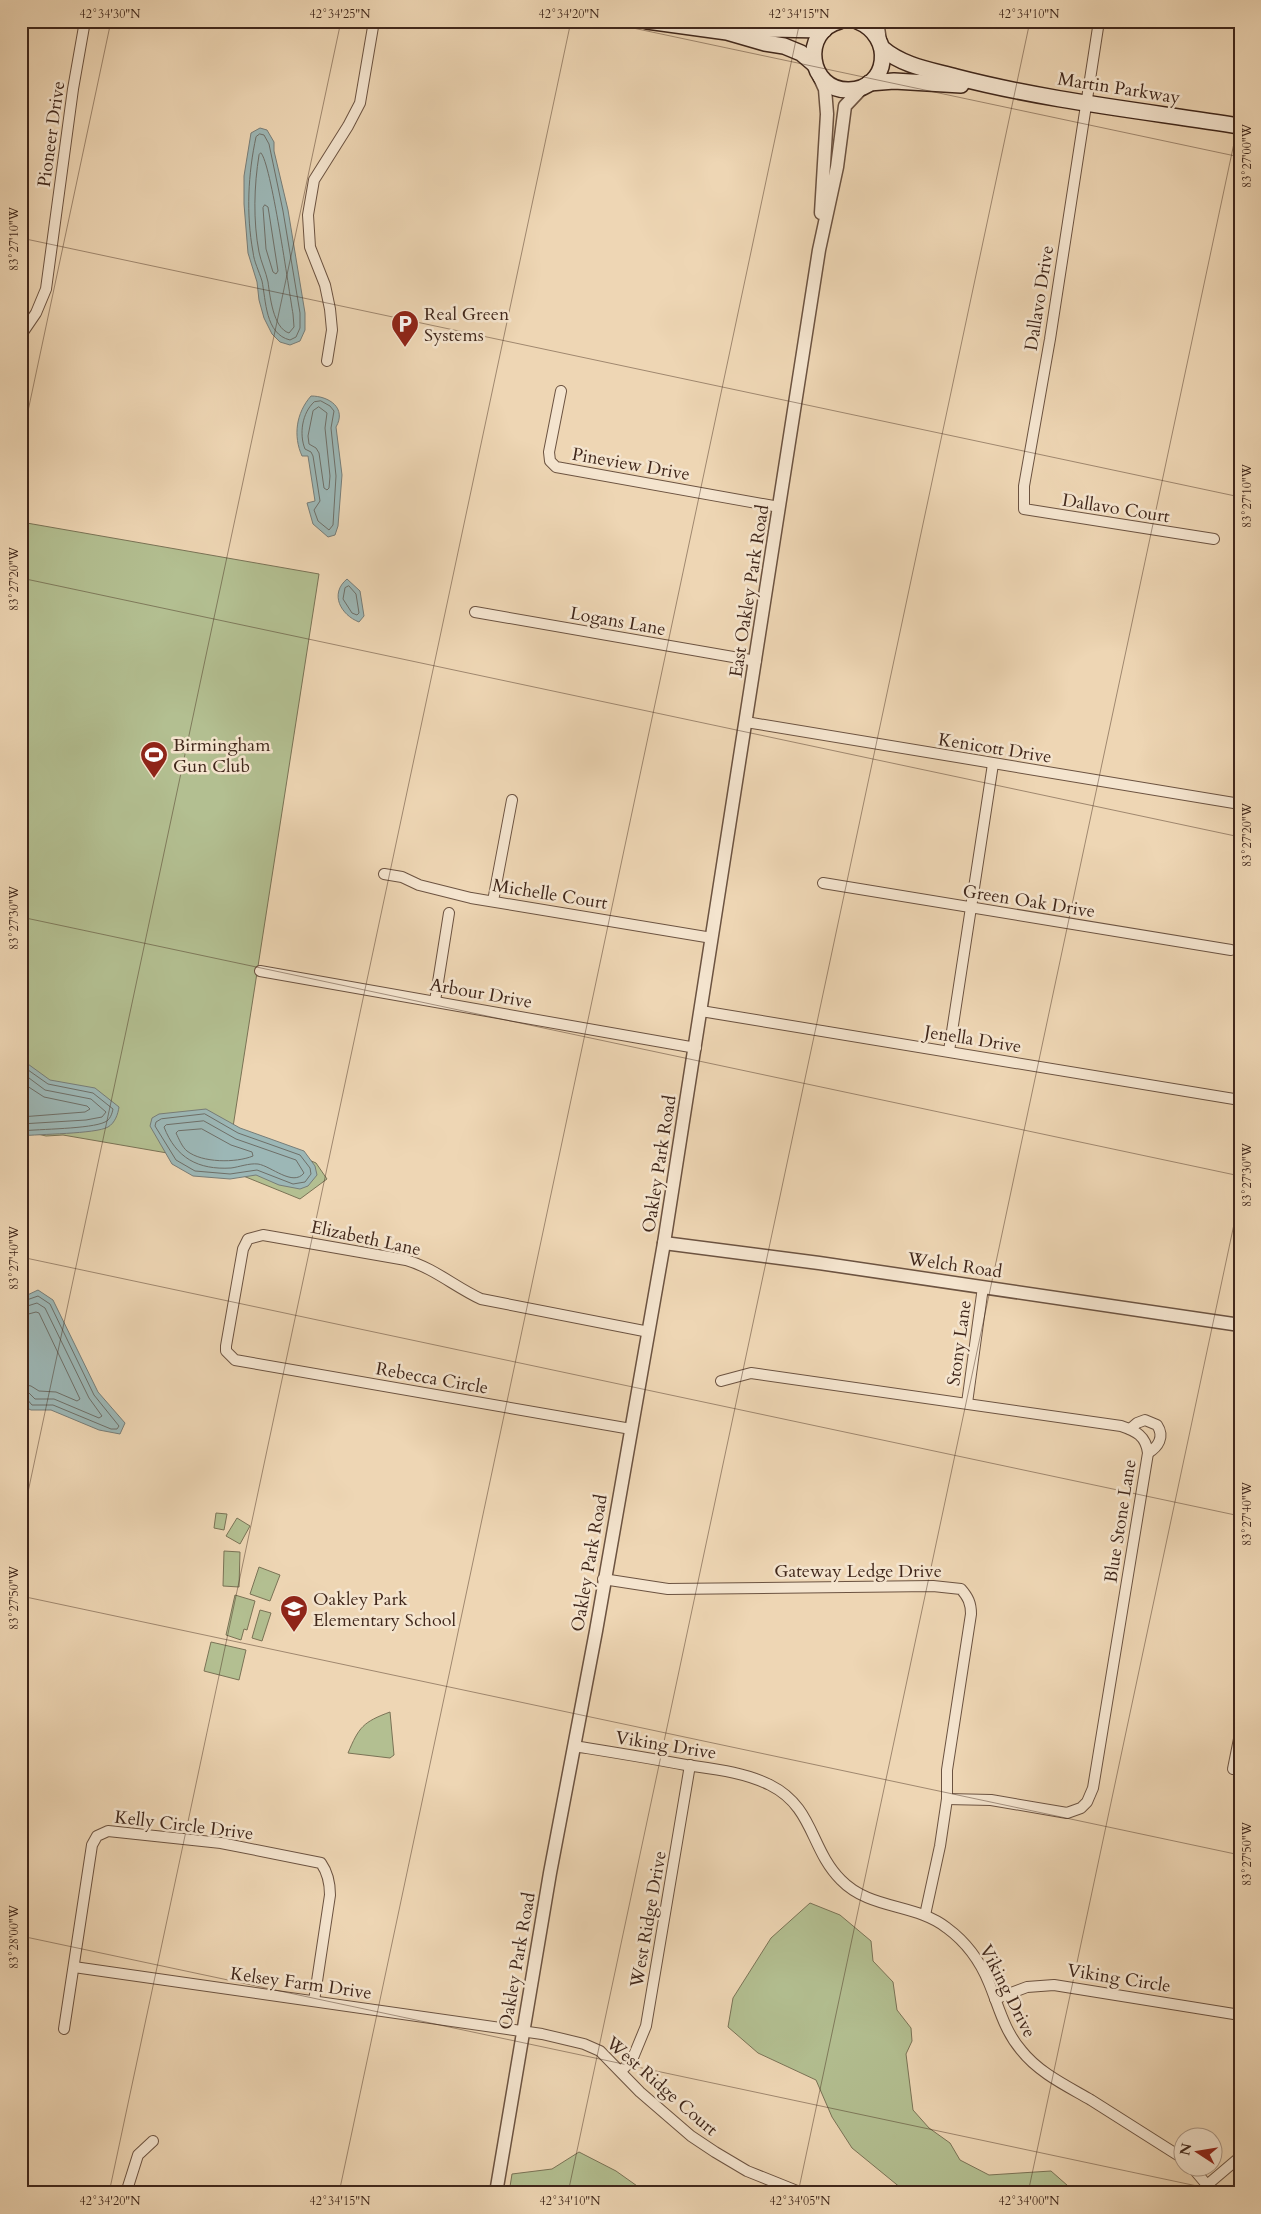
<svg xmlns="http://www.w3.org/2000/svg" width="1261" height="2214" viewBox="0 0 1261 2214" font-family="Cardo,serif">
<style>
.green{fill:#b3bf91;stroke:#7a7356}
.water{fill:#9cb7b6;stroke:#777d78}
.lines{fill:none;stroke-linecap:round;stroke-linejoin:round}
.shore{stroke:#6e6f68;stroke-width:1}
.minor-casing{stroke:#6c5341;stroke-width:12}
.tertiary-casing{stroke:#6c5341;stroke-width:15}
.secondary-casing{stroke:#40271b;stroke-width:18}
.minor{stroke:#f4e4ce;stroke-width:10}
.tertiary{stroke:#f4e4ce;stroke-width:12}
.secondary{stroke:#f4e4ce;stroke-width:15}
.ticks{fill:none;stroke:#40271b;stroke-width:1;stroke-opacity:0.45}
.labels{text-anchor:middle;stroke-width:5;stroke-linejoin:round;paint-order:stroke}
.street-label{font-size:18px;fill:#40271b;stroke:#f4e4ce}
.poi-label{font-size:18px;fill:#40271b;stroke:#f4e4ce;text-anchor:start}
.neatline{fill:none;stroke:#40271b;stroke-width:2}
.ticks-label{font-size:12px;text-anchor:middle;fill:#40271b}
</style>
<rect width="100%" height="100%" fill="#eed6b4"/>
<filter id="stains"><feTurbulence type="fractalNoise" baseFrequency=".004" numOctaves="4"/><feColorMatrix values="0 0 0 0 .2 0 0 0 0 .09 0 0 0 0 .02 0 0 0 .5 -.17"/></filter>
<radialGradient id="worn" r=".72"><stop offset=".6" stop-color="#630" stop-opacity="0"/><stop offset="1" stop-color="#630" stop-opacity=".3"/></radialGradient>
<!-- green -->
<g class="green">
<polygon points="678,21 825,21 822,24 731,30"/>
<polygon points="21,522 319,574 233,1127 316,1163 327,1179 300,1199 236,1173 173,1154 63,1135 46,1136 21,1130"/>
<polygon points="216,1513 227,1514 224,1530 214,1528"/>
<polygon points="237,1518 250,1526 240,1544 226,1536"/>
<polygon points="224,1551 240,1552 239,1587 223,1586"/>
<polygon points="259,1567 280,1575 270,1601 250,1594"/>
<polygon points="235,1595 255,1601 247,1630 244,1629 241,1640 226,1635"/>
<polygon points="260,1610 271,1613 262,1641 252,1638"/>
<polygon points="211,1642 246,1650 239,1680 204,1671"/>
<path d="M390,1712L394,1755L390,1758L348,1753C359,1727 363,1722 390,1712Z"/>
<polygon points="810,1903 840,1915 871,1941 873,1961 893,1982 897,2010 911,2028 912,2041 906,2054 913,2110 929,2128 950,2143 960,2160 989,2175 1051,2171 1076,2193 907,2193 852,2148 832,2117 816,2080 758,2053 728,2027 733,1998 771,1938"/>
<polygon points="579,2152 616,2171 647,2193 509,2193 512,2174 552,2169"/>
</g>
<!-- water -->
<g class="water">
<polygon points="260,128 267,130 274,142 274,151 288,210 305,313 305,330 300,341 290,345 280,342 272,334 264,318 259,300 257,282 248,253 244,204 244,176 251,133"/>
<path d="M311,396C329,396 347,408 336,427L342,475L338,526L335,535L328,537L313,524L307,503L315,501L308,456H302C293,436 296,413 311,396Z"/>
<path d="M347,579L360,591L364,616L359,622C341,615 329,594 347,579Z"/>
<path d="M21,1059L50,1080L95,1088L119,1107C118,1114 115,1123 108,1127C96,1134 38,1134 21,1136Z"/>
<polygon points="206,1109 240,1128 304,1151 315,1166 317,1175 308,1186 300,1189 279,1185 256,1175 230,1179 193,1176 172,1164 150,1126 152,1118 159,1114"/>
<polygon points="38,1290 53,1300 98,1392 125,1423 120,1434 99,1430 51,1410 31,1410 27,1408 21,1400 21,1298"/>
</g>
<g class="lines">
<!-- shore -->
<g class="shore">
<path d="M260,134L264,135L269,144L283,211L300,313V328L296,337L290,340C265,334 266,300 262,281C259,271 254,262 253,252C246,214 248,174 256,137Z"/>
<path d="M261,153C271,162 289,291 293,314L294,327L289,333C273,328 270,296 268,282C266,272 261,262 259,252C253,221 254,186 259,155Z"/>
<polygon points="265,205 268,207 269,213 278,271 276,274 273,272 266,249 263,208"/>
<path d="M321,401L330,406L334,411L331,428L336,476L333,525L329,530L318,521L314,510L320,501L313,456L311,452L305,449C299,434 302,413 314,402Z"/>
<polygon points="319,407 327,413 325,428 330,476 329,488 327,490 324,488 319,453 316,448 309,444 308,436 313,411"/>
<polygon points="349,586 356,594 359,613 357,615 352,613 343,599 345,588"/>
<path d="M21,1065L48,1084L93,1093L113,1109C112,1114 110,1120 105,1122C91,1129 39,1129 21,1131"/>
<polyline points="21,1072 45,1090 91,1099 106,1112 102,1117 86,1120 21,1124"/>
<polyline points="21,1082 44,1097 87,1106 90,1109 85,1112 21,1117"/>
<polygon points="205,1114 238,1133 300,1155 310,1168 311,1174 305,1182 293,1184 257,1170 230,1174 195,1171 176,1160 155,1126 156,1122 161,1119"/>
<path d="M204,1121L236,1139L296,1160L304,1173C293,1187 271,1166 258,1164C249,1163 239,1167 231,1168C198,1170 176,1158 164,1127L166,1125Z"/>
<path d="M202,1129L231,1145L252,1152L253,1156C236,1163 202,1163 187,1151C182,1147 179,1139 176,1133L178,1131Z"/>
<polyline points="21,1302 38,1296 50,1304 94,1395 119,1426 117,1429 111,1429 53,1405 32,1405 26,1398 21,1398"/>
<polyline points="21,1308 37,1303 45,1308 89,1398 102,1416 99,1418 54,1399 35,1399 29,1393 21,1391"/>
<polyline points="21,1316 36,1312 39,1313 80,1399 77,1401 56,1392 39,1391 31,1386 21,1384"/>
</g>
<defs>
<g id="minor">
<polyline points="1099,21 1050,339 1024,486 1024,509 1214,539"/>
<polyline points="21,335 36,313 46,289 73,89 85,21"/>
<polyline points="327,361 332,330 330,309 325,285 310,247 308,215 314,180 348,126 360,103 374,21"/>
<polyline points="561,391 549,452 550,461 556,467 779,507"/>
<polyline points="475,612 756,661"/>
<polyline points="746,722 1240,804"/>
<polyline points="384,874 402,877 419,885 471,898 712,938"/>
<polyline points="823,883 1231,950"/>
<polyline points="493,901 512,800"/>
<polyline points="260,971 696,1048"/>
<polyline points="435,1001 449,913"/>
<polyline points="701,1011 1240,1100"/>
<polyline points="949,1051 993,764"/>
<path d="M721,1381L751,1373L1121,1426C1136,1431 1146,1436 1148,1453L1093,1788L1087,1802L1081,1808L1067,1813L991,1800L947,1799"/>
<polyline points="967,1403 983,1287"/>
<path d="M631,1429L235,1360L226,1351V1346L243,1249L248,1239L263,1235L406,1260C434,1268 455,1287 481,1299L649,1332"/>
<path d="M1130,1429L1137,1423L1145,1420L1157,1425C1165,1437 1158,1447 1148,1453"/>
<path d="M603,1579L668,1589L933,1586L961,1589C968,1597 971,1603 971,1614L947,1770V1799L940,1846L925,1915"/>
<path d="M574,1746C611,1752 649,1758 686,1765C714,1769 744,1772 770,1785C814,1807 810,1849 841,1880C870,1910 915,1903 947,1928C966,1942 980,1961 989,1983C999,2007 1004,2030 1021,2050C1039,2073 1067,2086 1091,2100C1122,2120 1153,2139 1184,2159"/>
<polyline points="1233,1769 1240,1734"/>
<polyline points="74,1967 542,2034 584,2044 600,2051 640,2092 691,2136 715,2152 747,2171 802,2193"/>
<polyline points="995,1999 1027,1987 1054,1985 1240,2015"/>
<path d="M64,2029L92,1845L97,1836L108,1831L221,1843L321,1863C328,1873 330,1883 330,1895L314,2001"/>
<polyline points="621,2071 632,2060 646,2026 690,1765"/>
<polyline points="1191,2166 1207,2185 1210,2193"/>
<polyline points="1207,2185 1240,2157"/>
<polyline points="126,2193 138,2155 153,2141"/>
</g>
<g id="tertiary">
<polyline points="877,21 880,41"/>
<polyline points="819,76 825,89 827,114 821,213"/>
<polyline points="664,1243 819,1263 1240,1325"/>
<polyline points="496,2193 550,1873 596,1631 664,1243 819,250 837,167 845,106 862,88"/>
</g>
<g id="secondary">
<polyline points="647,21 727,32 765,43 784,46 801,53 814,64"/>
<path d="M840,21C800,31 808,91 849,90C889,89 895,36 857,21"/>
<polyline points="735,32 768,29 824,30"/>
<path d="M882,48C903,66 930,70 956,77C1048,101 1145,111 1240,126"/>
<polyline points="869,83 894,81 961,85"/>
</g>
</defs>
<!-- minor casing -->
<use href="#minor" class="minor-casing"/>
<!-- tertiary casing -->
<use href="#tertiary" class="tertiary-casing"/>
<!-- secondary casing -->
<use href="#secondary" class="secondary-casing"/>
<!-- minor -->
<use href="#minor" class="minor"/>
<!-- tertiary -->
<use href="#tertiary" class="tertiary"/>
<!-- secondary -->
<use href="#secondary" class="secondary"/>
</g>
<!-- ticks -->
<path class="ticks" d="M600,21L1240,157M21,238L1240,497M21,444L111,21M21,578L1240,837M21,917L1240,1176M21,1257L1240,1516M21,1525L341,21M21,1596L1240,1855M21,1936L1230,2193M109,2193L571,21M339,2193L800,21M568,2193L1030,21M798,2193L1240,115M1028,2193L1240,1196"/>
<!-- icons -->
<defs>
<symbol id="parking-pin" viewBox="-11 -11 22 30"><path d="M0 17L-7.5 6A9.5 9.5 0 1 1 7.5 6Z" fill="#8f2418" stroke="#f4e4ce"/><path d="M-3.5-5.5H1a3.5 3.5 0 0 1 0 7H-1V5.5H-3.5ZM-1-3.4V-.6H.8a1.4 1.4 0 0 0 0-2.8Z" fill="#fff"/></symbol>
<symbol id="stadium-pin" viewBox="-11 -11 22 30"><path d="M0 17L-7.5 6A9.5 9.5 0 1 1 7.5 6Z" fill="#8f2418" stroke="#f4e4ce"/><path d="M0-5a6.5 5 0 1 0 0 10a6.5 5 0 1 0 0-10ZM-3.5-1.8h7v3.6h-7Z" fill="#fff"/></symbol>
<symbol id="school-pin" viewBox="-11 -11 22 30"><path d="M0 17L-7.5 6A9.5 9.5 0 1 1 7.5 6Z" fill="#8f2418" stroke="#f4e4ce"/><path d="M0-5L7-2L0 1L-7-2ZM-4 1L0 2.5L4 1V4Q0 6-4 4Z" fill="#fff"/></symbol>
</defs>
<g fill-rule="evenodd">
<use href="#parking-pin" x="389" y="308" width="32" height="43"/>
<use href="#stadium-pin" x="138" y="739" width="32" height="43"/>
<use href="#school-pin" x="278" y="1593" width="32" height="43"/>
</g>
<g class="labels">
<!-- street labels -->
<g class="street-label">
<text transform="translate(1119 88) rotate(9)" y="6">Martin Parkway</text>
<text transform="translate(51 134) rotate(-82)" y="6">Pioneer Drive</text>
<text transform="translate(1039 298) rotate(-81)" y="6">Dallavo Drive</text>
<text transform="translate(631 464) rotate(10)" y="6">Pineview Drive</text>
<text transform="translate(1116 508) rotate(9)" y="6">Dallavo Court</text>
<text transform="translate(749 591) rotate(-81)" y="6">East Oakley Park Road</text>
<text transform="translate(618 621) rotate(10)" y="6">Logans Lane</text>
<text transform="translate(995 748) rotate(9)" y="6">Kenicott Drive</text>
<text transform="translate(550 894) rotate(9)" y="6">Michelle Court</text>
<text transform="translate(1029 901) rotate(9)" y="6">Green Oak Drive</text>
<text transform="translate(481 993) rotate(10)" y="6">Arbour Drive</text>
<text transform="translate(973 1039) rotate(9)" y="6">Jenella Drive</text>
<text transform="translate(659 1164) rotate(-81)" y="6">Oakley Park Road</text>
<text transform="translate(366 1238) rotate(12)" y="6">Elizabeth Lane</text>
<text transform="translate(955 1265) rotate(8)" y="6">Welch Road</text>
<text transform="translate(959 1343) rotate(-82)" y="6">Stony Lane</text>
<text transform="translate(432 1378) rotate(10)" y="6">Rebecca Circle</text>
<text transform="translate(1120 1521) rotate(-81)" y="6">Blue Stone Lane</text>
<text transform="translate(589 1563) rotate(-80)" y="6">Oakley Park Road</text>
<text x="858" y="1577">Gateway Ledge Drive</text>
<text transform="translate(666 1745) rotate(9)" y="6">Viking Drive</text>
<text transform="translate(184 1825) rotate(7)" y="6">Kelly Circle Drive</text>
<text transform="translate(648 1919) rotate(-80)" y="6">West Ridge Drive</text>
<text transform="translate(517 1961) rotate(-80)" y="6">Oakley Park Road</text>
<text transform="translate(1119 1978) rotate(9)" y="6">Viking Circle</text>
<text transform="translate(301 1983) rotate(8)" y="6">Kelsey Farm Drive</text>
<text transform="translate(1008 1991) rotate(63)" y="6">Viking Drive</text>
<text transform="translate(662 2086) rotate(41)" y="6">West Ridge Court</text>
</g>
<!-- poi labels -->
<g class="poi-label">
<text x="424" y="320">Real Green<tspan x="424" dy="21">Systems</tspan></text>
<text x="173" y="751">Birmingham<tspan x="173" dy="21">Gun Club</tspan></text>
<text x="313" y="1605">Oakley Park<tspan x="313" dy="21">Elementary School</tspan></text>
</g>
</g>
<!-- margin -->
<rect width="1261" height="2214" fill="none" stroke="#eed6b4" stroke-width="55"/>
<!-- north arrow -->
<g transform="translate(1198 2152) rotate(282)"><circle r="24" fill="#f4e4ce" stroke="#ac9886"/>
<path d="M0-4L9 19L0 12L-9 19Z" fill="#8f2418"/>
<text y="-8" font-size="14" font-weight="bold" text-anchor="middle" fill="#40271b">N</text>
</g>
<rect x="28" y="28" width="1206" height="2158" class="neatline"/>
<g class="ticks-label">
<text x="110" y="18">42°34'30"N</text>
<text x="340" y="18">42°34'25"N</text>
<text x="569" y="18">42°34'20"N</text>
<text x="799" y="18">42°34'15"N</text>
<text x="1029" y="18">42°34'10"N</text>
<text transform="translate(1247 156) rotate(-90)" y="4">83°27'00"W</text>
<text transform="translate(14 239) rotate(-90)" y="4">83°27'10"W</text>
<text transform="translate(1247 496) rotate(-90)" y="4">83°27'10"W</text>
<text transform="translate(14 579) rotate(-90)" y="4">83°27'20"W</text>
<text transform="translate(1247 835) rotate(-90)" y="4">83°27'20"W</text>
<text transform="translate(14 918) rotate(-90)" y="4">83°27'30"W</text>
<text transform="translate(1247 1175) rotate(-90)" y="4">83°27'30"W</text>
<text transform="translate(14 1258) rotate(-90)" y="4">83°27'40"W</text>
<text transform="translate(1247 1514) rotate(-90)" y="4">83°27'40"W</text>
<text transform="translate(14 1598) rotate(-90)" y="4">83°27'50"W</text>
<text transform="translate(1247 1854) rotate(-90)" y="4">83°27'50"W</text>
<text transform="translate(14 1937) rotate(-90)" y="4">83°28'00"W</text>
<text x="110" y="2205">42°34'20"N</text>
<text x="340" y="2205">42°34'15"N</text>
<text x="570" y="2205">42°34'10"N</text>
<text x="800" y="2205">42°34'05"N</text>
<text x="1029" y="2205">42°34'00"N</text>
</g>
<rect width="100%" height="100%" filter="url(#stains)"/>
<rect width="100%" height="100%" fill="url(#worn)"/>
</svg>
